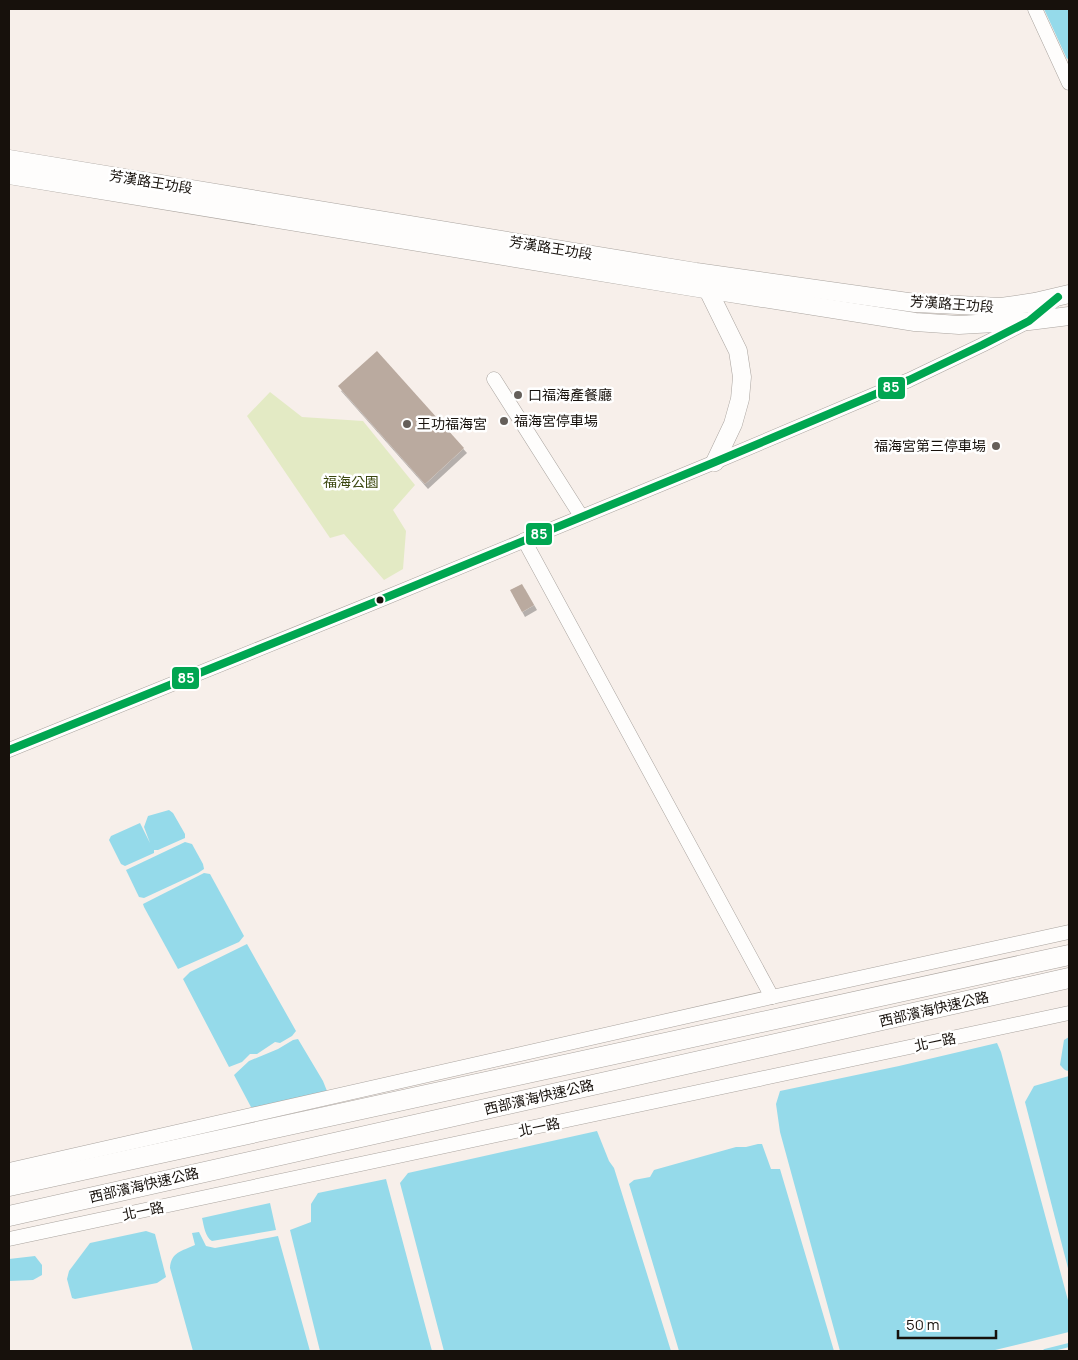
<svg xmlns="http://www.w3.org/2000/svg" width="1078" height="1360" viewBox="0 0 1078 1360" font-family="Manrope,'Noto Sans TC',sans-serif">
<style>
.green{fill:#e3eac4}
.water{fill:#95daea}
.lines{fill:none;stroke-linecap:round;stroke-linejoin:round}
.stream{stroke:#95daea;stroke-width:4}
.building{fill:#baaa9f;filter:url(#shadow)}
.minor-casing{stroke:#aaa49f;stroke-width:15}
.major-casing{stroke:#aaa49f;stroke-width:19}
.highway-casing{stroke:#aaa49f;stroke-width:21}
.minor{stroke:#fefdfc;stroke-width:14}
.major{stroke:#fefdfc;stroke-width:18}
.highway{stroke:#fefdfc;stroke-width:20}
.bus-1-casing{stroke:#fff;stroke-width:11}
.bus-1{stroke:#00a651;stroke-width:8}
.poi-dot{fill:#655f5a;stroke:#fff;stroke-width:2}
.bus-dot{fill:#17110c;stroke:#fff;stroke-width:2}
.labels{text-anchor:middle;stroke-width:5;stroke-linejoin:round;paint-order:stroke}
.street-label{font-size:14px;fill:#17110c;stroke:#fff}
.poi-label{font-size:14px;fill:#17110c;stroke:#fff;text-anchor:start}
.park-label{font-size:14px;fill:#3b470f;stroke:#fff}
.line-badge{stroke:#fff;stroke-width:2}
.badge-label{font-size:14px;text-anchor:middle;font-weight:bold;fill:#fff}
</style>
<defs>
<filter id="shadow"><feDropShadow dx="3" dy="5" stdDeviation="0" flood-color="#0004"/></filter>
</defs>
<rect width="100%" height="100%" fill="#f7efea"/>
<!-- green -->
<polygon class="green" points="270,392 302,417 363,421 415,485 393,510 406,531 403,569 384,580 344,534 330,538 247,416"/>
<!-- water -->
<g class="water">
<polygon points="1044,9 1069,9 1069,58 1067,59"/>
<polygon points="169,810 173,813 185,834 185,838 158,850 154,850 154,853 125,866 121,864 109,840 111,836 140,823 150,843 144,827 148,816"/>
<polygon points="185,842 192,844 203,864 204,869 198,873 144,898 139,897 126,870"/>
<polygon points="204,873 210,874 244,936 239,942 178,969 144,907 143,904"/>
<polygon points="247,944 296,1031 292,1036 280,1043 275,1042 257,1054 250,1054 242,1062 229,1067 183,979 190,972"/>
<path d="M1069,1037V1071C1065,1071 1063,1068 1060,1065L1064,1040Z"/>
<polygon points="298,1039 323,1081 327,1091 263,1107 251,1107 234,1075 249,1061 278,1049 293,1040"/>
<polygon points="997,1043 1001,1052 1069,1304 1069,1332 991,1351 840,1351 780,1132 776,1104 780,1091 899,1066"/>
<polygon points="1069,1076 1069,1272 1025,1102 1034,1086"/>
<polygon points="597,1131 609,1161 614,1168 671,1351 444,1351 400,1183 408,1173"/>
<polygon points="758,1144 762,1144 771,1169 780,1169 834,1351 679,1351 629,1184 634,1180 650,1177 654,1170 736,1147 746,1147"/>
<polygon points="386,1179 432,1351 320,1351 290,1230 311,1222 311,1204 318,1193"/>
<path d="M270,1203L276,1230L212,1241C205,1237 204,1226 202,1218Z"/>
<polygon points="146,1231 155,1234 166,1277 157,1283 75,1299 72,1298 67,1279 69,1271 90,1243"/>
<path d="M199,1232L206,1246L215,1248L278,1236L310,1351H193L170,1268C171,1252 182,1251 195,1245L192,1233Z"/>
<polygon points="35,1256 42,1265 42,1275 33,1280 9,1281 9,1259"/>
</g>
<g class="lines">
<!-- stream -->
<polyline class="stream" points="1045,1351 1069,1345"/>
</g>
<!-- building -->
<g class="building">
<polygon points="377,351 464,448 425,484 338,386"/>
<polygon points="522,584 534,605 522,612 510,590"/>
</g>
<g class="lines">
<defs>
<g id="minor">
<polyline points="1035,9 1069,83"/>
<polyline points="494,379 581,516"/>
<polyline points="524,540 772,997"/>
<polyline points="9,750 375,602 715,462 909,380 982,345 1029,321 1057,298"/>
<polyline points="9,1170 772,997 1069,932"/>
<polyline points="9,1239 1069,1013"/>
</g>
<g id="major">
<polyline points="9,159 696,272 915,303 1001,307 1035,302 1069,294"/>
<polyline points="9,175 692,287 915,322 959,325 1029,321 1069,316"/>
<polyline points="703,282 708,290 738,351 742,377 740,399 733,424 715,462"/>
</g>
<g id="highway">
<polyline points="9,1186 1069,955"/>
<polyline points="9,1216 1069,978"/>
</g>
</defs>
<!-- minor casing -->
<use href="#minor" class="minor-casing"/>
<!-- major casing -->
<use href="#major" class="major-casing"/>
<!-- highway casing -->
<use href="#highway" class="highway-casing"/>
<!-- minor -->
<use href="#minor" class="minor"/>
<!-- major -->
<use href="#major" class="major"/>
<!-- highway -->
<use href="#highway" class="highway"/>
<defs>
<polyline id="bus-1" points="9,750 375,602 715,462 909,380 982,345 1029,321 1058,297"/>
</defs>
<!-- bus-1 casing -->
<use href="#bus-1" class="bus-1-casing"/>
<!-- bus-1 -->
<use href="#bus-1" class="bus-1"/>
</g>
<!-- markers -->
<g class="poi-dot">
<circle cx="518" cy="395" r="5"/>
<circle cx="504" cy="421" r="5"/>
<circle cx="407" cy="424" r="5"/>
<circle cx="996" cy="446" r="5"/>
</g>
<circle class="bus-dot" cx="380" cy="600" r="4.5"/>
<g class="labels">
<!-- street labels -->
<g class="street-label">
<text transform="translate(151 182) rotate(9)" y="5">芳漢路王功段</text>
<text transform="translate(551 248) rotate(9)" y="5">芳漢路王功段</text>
<text transform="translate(952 304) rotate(4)" y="5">芳漢路王功段</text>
<text transform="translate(934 1009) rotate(-13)" y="5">西部濱海快速公路</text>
<text transform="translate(935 1042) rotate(-12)" y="5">北一路</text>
<text transform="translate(539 1097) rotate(-13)" y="5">西部濱海快速公路</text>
<text transform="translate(539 1127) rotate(-12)" y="5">北一路</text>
<text transform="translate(144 1185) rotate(-13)" y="5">西部濱海快速公路</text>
<text transform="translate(143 1211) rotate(-12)" y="5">北一路</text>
</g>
<!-- poi labels -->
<g class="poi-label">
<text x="528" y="400">口福海產餐廳</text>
<text x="514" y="426">福海宮停車場</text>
<text x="417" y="429">王功福海宮</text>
<text x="986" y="451" text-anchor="end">福海宮第三停車場</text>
</g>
<!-- park labels -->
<g class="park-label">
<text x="351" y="487">福海公園</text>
</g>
</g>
<g class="line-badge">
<rect x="877" y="376" width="29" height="24" rx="5" fill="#00a651"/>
<rect x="525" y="522" width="28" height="24" rx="5" fill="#00a651"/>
<rect x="171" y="666" width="29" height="24" rx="5" fill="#00a651"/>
</g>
<g class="badge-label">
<text x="891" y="392">85</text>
<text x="539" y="539">85</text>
<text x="186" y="683">85</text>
</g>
<!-- border -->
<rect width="1078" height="1360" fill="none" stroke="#17110c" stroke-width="20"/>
<!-- scale -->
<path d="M898 1330v8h98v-8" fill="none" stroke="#17110c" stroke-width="2.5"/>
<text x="906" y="1330" font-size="15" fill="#17110c" stroke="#ffffff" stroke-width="4" paint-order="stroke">50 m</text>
</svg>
